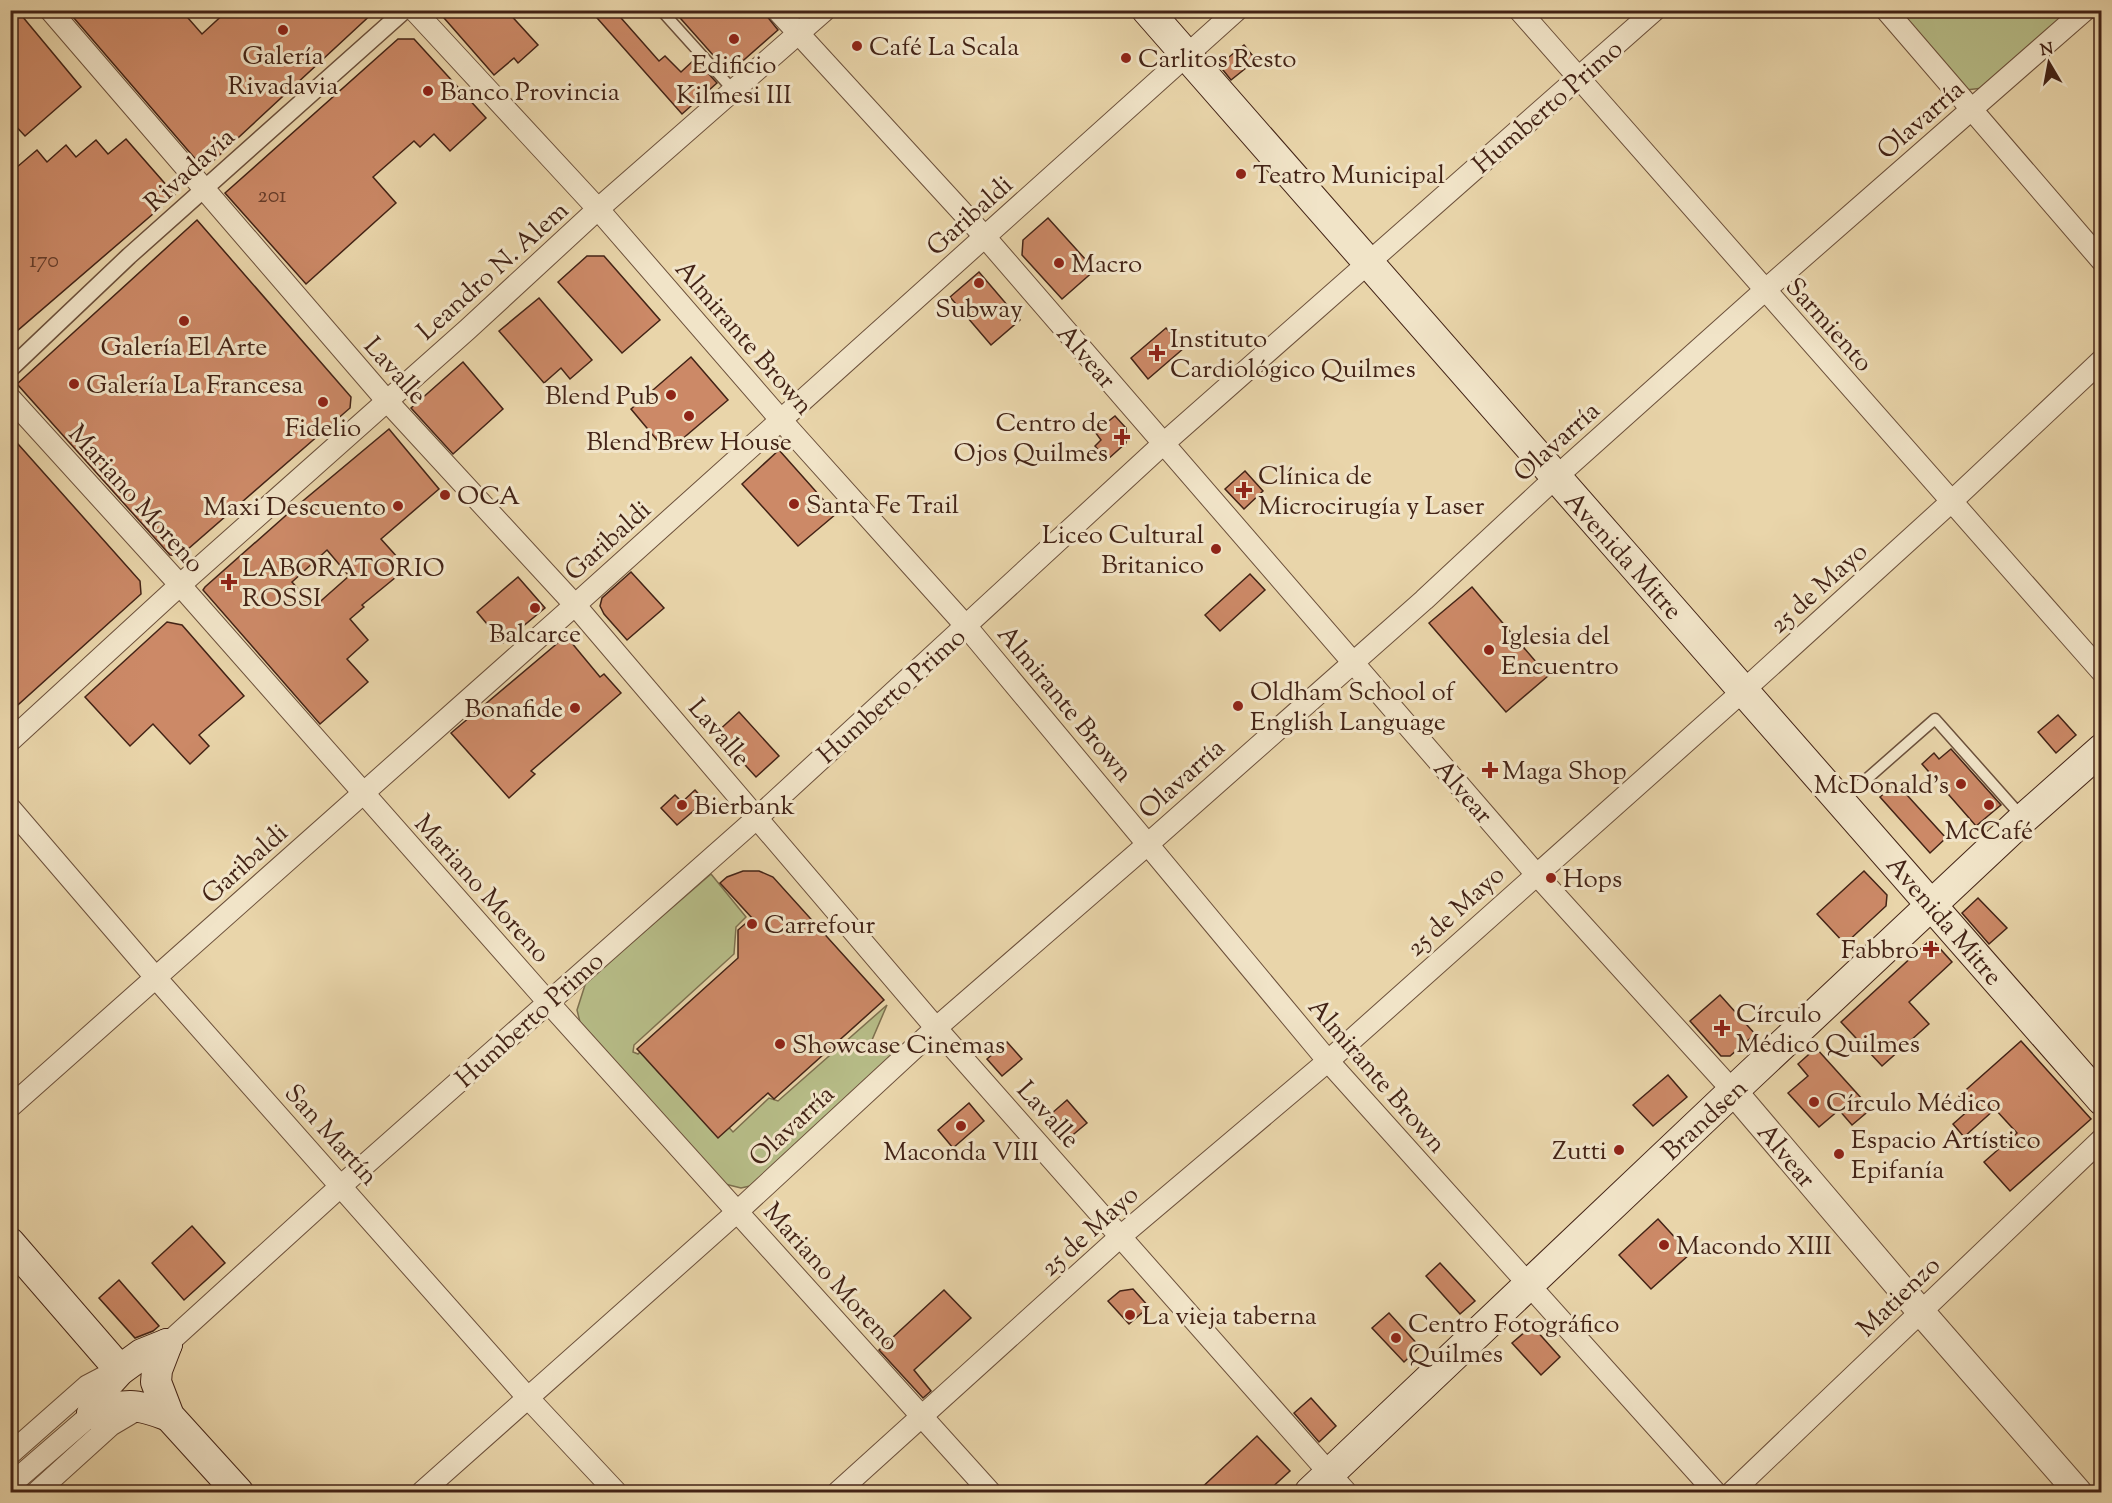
<svg xmlns="http://www.w3.org/2000/svg" width="2112" height="1503" viewBox="0 0 2112 1503" font-family="'Sorts Mill Goudy',serif">
<style>
.green{fill:#b7bd88;stroke:#7d704f;stroke-width:1.5}
.building{fill:#cc8967;stroke:#432316;stroke-width:1.5;fill-rule:evenodd}
.lines{fill:none;stroke-linecap:round;stroke-linejoin:round}
.service-casing{stroke:#6c503b;stroke-width:13}
.pedestrian-casing{stroke:#6c503b;stroke-width:19}
.minor-casing{stroke:#6c503b;stroke-width:23}
.tertiary-casing{stroke:#6c503b;stroke-width:29}
.secondary-casing{stroke:#432316;stroke-width:32}
.service{stroke:#f1e4c8;stroke-width:10}
.pedestrian{stroke:#f1e4c8;stroke-width:16}
.minor{stroke:#f1e4c8;stroke-width:21}
.tertiary{stroke:#f1e4c8;stroke-width:27}
.secondary{stroke:#f1e4c8;stroke-width:30}
.poi-dot{fill:#8f2418;stroke:#f1e4c8;stroke-width:2}
.labels{text-anchor:middle;stroke-width:6;stroke-linejoin:round;paint-order:stroke}
.number-label{font-size:22px;fill:#653c2a}
.poi-label{font-size:26px;fill:#432316;stroke:#f1e4c8;text-anchor:start}
.street-label{font-size:26px;fill:#432316;stroke:#f1e4c8}
</style>
<rect width="100%" height="100%" fill="#e9d5aa"/>
<filter id="stains"><feTurbulence type="fractalNoise" baseFrequency=".00333" numOctaves="4"/><feColorMatrix values="0 0 0 0 .2 0 0 0 0 .09 0 0 0 0 .02 0 0 0 .5 -.17"/></filter>
<radialGradient id="worn" r=".72"><stop offset=".6" stop-color="#630" stop-opacity="0"/><stop offset="1" stop-color="#630" stop-opacity=".3"/></radialGradient>
<!-- green -->
<g class="green">
<polygon points="1900,11 2073,11 1983,88 1966,90"/>
<polygon points="711,874 746,917 736,927 734,954 634,1045 633,1052 638,1054 650,1042 733,1132 769,1098 778,1101 887,1005 869,1047 897,1055 750,1186 741,1188 725,1184 580,1022 577,1010 586,982"/>
</g>
<!-- building -->
<g class="building">
<polygon points="10,10 17,10 81,87 25,136 10,120"/>
<polygon points="67,10 181,10 202,34 228,10 376,10 212,162 198,162"/>
<polygon points="437,10 506,10 538,45 518,63 514,58 494,75"/>
<polygon points="590,10 614,10 659,61 665,56 681,72 695,59 717,83 682,114"/>
<polygon points="673,10 762,10 778,30 729,73"/>
<polygon points="398,39 414,39 486,118 450,151 434,134 420,147 414,141 373,177 396,203 306,284 225,193"/>
<polygon points="1244,45 1256,60 1231,80 1219,65"/>
<polygon points="126,139 175,195 10,337 10,173 37,150 47,162 66,145 76,157 96,140 108,154"/>
<polygon points="1048,218 1095,270 1062,299 1022,255 1023,240"/>
<polygon points="197,220 351,397 350,408 180,556 170,555 17,384"/>
<polygon points="587,256 604,256 660,320 622,353 558,282"/>
<polygon points="979,272 1020,320 991,345 950,297"/>
<polygon points="539,298 592,360 570,379 561,368 544,383 499,331"/>
<polygon points="1166,328 1184,348 1148,379 1131,358"/>
<polygon points="691,357 728,400 667,452 631,409"/>
<polygon points="463,362 503,409 453,454 411,408"/>
<polygon points="1115,416 1126,428 1126,443 1107,460 1095,446 1101,440 1095,432"/>
<path d="M389,429L439,489L381,539L407,568L362,605L364,607L350,619L368,640L347,659L368,682L320,724L203,590L205,587L292,510ZM327,550L349,576L314,607L292,582Z"/>
<polygon points="10,435 140,581 141,594 10,712"/>
<polygon points="779,450 836,514 798,546 742,484"/>
<polygon points="1245,471 1263,491 1244,509 1225,489"/>
<polygon points="631,572 664,608 627,640 604,614 600,606 602,598"/>
<polygon points="1250,574 1265,590 1220,631 1205,615"/>
<polygon points="518,577 545,608 503,643 477,612"/>
<polygon points="1472,587 1548,676 1506,712 1429,623"/>
<polygon points="167,622 182,625 244,696 199,735 209,746 190,764 153,724 130,746 85,697"/>
<polygon points="566,636 600,677 604,674 621,693 531,771 535,774 509,798 451,733"/>
<polygon points="739,712 779,756 756,777 716,733"/>
<polygon points="2058,715 2076,735 2056,753 2038,732"/>
<polygon points="1951,749 2001,805 1976,826 1922,764 1934,753 1939,759"/>
<polygon points="1896,783 1946,838 1930,853 1880,797"/>
<polygon points="695,790 705,801 677,825 661,808 675,795 682,802"/>
<polygon points="743,871 759,871 773,877 884,1000 774,1099 768,1093 718,1138 637,1049 738,958 738,930 752,918 720,883 727,877"/>
<polygon points="1864,871 1887,895 1886,906 1845,944 1817,914"/>
<polygon points="1978,898 2007,928 1989,944 1962,913"/>
<polygon points="1927,943 1935,943 1952,962 1909,1002 1929,1024 1882,1066 1841,1022"/>
<polygon points="1720,995 1755,1034 1730,1056 1721,1056 1690,1021"/>
<polygon points="2021,1041 2091,1119 2010,1191 1984,1162 2017,1133 1995,1109 1964,1137 1953,1124 1970,1109 1959,1096"/>
<polygon points="1007,1042 1022,1059 1002,1076 987,1059"/>
<polygon points="1816,1048 1871,1109 1852,1125 1839,1110 1819,1127 1788,1093 1808,1076 1798,1064"/>
<polygon points="1668,1075 1687,1097 1653,1126 1633,1105"/>
<polygon points="1067,1100 1087,1123 1062,1144 1043,1121"/>
<polygon points="969,1103 984,1121 953,1148 938,1130"/>
<polygon points="1658,1219 1690,1254 1651,1289 1619,1255"/>
<polygon points="192,1226 225,1263 184,1300 152,1263"/>
<polygon points="1440,1263 1475,1301 1460,1314 1426,1276"/>
<polygon points="119,1280 159,1326 153,1331 135,1338 99,1298"/>
<polygon points="1133,1289 1149,1307 1129,1324 1108,1301 1120,1291"/>
<polygon points="944,1290 971,1318 914,1370 931,1391 923,1398 879,1350"/>
<polygon points="1389,1313 1420,1347 1404,1362 1372,1328"/>
<polygon points="1535,1329 1560,1357 1541,1375 1512,1343 1526,1331"/>
<polygon points="1311,1398 1336,1426 1319,1442 1294,1413"/>
<polygon points="1257,1436 1290,1471 1267,1492 1197,1492"/>
</g>
<g class="lines">
<defs>
<g id="service">
<polyline points="661,10 734,91"/>
<polyline points="1844,799 1935,719 2023,818"/>
</g>
<polyline id="pedestrian" points="10,369 129,256 405,10"/>
<g id="minor">
<polyline points="50,10 387,401 575,605 936,1028 1346,1492"/>
<polyline points="414,10 598,209 780,419 966,626 1328,1061 1715,1492"/>
<polyline points="777,10 985,237 1536,874 1733,1091"/>
<polyline points="1519,10 2102,672"/>
<polyline points="1886,10 2102,261"/>
<polyline points="10,398 180,585 548,1002 990,1492"/>
<polyline points="10,741 180,585 468,329 598,209 825,10"/>
<polyline points="10,808 156,978 528,1398 616,1492"/>
<polyline points="10,1107 575,605 1237,10"/>
<polyline points="167,1344 342,1185 758,817 1163,444 1655,10"/>
<polyline points="10,1454 87,1386 108,1375"/>
<polyline points="10,1485 92,1414"/>
<polyline points="37,1492 111,1425 138,1409"/>
<polyline points="422,1492 737,1212 936,1028 1148,844 1424,600 1555,478 1764,291 2085,10"/>
<polyline points="838,1492 1121,1236 1328,1061 1744,690 1952,501 2102,360"/>
<polyline points="1732,1492 2102,1139"/>
</g>
<polyline id="tertiary" points="1733,1091 1921,1312 2078,1492"/>
<g id="secondary">
<path d="M1147,10C1463,375 1786,735 2102,1100"/>
<polyline points="10,1243 120,1370"/>
<polyline points="167,1344 157,1370 156,1382 169,1416 238,1492"/>
<polyline points="92,1414 99,1393 120,1370 142,1354 167,1344"/>
<path d="M92,1414C126,1403 135,1403 169,1416"/>
<polyline points="1310,1492 1733,1091 2023,819 2102,749"/>
</g>
</defs>
<!-- service casing -->
<use href="#service" class="service-casing"/>
<!-- pedestrian casing -->
<use href="#pedestrian" class="pedestrian-casing"/>
<!-- minor casing -->
<use href="#minor" class="minor-casing"/>
<!-- tertiary casing -->
<use href="#tertiary" class="tertiary-casing"/>
<!-- secondary casing -->
<use href="#secondary" class="secondary-casing"/>
<!-- service -->
<use href="#service" class="service"/>
<!-- pedestrian -->
<use href="#pedestrian" class="pedestrian"/>
<!-- minor -->
<use href="#minor" class="minor"/>
<!-- tertiary -->
<use href="#tertiary" class="tertiary"/>
<!-- secondary -->
<use href="#secondary" class="secondary"/>
</g>
<!-- markers -->
<g class="poi-dot">
<circle cx="283" cy="30" r="6"/>
<circle cx="734" cy="39" r="6"/>
<circle cx="857" cy="46" r="6"/>
<circle cx="1126" cy="58" r="6"/>
<circle cx="428" cy="91" r="6"/>
<circle cx="1241" cy="174" r="6"/>
<circle cx="1059" cy="263" r="6"/>
<circle cx="979" cy="283" r="6"/>
<circle cx="184" cy="321" r="6"/>
<path d="M1154 344h6v6h6v6h-6v6h-6v-6h-6v-6h6z"/>
<circle cx="74" cy="384" r="6"/>
<circle cx="671" cy="395" r="6"/>
<circle cx="323" cy="402" r="6"/>
<circle cx="689" cy="416" r="6"/>
<path d="M1119 428h6v6h6v6h-6v6h-6v-6h-6v-6h6z"/>
<path d="M1241 481h6v6h6v6h-6v6h-6v-6h-6v-6h6z"/>
<circle cx="445" cy="495" r="6"/>
<circle cx="794" cy="504" r="6"/>
<circle cx="398" cy="506" r="6"/>
<circle cx="1216" cy="549" r="6"/>
<path d="M226 573h6v6h6v6h-6v6h-6v-6h-6v-6h6z"/>
<circle cx="535" cy="608" r="6"/>
<circle cx="1489" cy="650" r="6"/>
<circle cx="1238" cy="706" r="6"/>
<circle cx="575" cy="708" r="6"/>
<path d="M1487 761h6v6h6v6h-6v6h-6v-6h-6v-6h6z"/>
<circle cx="1961" cy="784" r="6"/>
<circle cx="682" cy="805" r="6"/>
<circle cx="1989" cy="805" r="6"/>
<circle cx="1551" cy="878" r="6"/>
<circle cx="752" cy="924" r="6"/>
<path d="M1928 940h6v6h6v6h-6v6h-6v-6h-6v-6h6z"/>
<path d="M1719 1019h6v6h6v6h-6v6h-6v-6h-6v-6h6z"/>
<circle cx="780" cy="1044" r="6"/>
<circle cx="1814" cy="1102" r="6"/>
<circle cx="961" cy="1126" r="6"/>
<circle cx="1619" cy="1150" r="6"/>
<circle cx="1839" cy="1154" r="6"/>
<circle cx="1664" cy="1245" r="6"/>
<circle cx="1130" cy="1315" r="6"/>
<circle cx="1396" cy="1338" r="6"/>
</g>
<g class="labels">
<!-- number labels -->
<g class="number-label">
<text x="272" y="202">201</text>
<text x="44" y="267">170</text>
</g>
<!-- poi labels -->
<g class="poi-label">
<text x="869" y="55">Café La Scala</text>
<text x="283" y="64" text-anchor="middle">Galería<tspan x="283" dy="30">Rivadavia</tspan></text>
<text x="1138" y="67">Carlitos Resto</text>
<text x="734" y="73" text-anchor="middle">Edificio<tspan x="734" dy="30">Kilmesi III</tspan></text>
<text x="440" y="100">Banco Provincia</text>
<text x="1253" y="183">Teatro Municipal</text>
<text x="1071" y="272">Macro</text>
<text x="979" y="317" text-anchor="middle">Subway</text>
<text x="1170" y="347">Instituto<tspan x="1170" dy="30">Cardiológico Quilmes</tspan></text>
<text x="184" y="355" text-anchor="middle">Galería El Arte</text>
<text x="86" y="393">Galería La Francesa</text>
<text x="659" y="404" text-anchor="end">Blend Pub</text>
<text x="1108" y="431" text-anchor="end">Centro de<tspan x="1108" dy="30">Ojos Quilmes</tspan></text>
<text x="323" y="436" text-anchor="middle">Fidelio</text>
<text x="689" y="450" text-anchor="middle">Blend Brew House</text>
<text x="1258" y="484">Clínica de<tspan x="1258" dy="30">Microcirugía y Laser</tspan></text>
<text x="457" y="504">OCA</text>
<text x="806" y="513">Santa Fe Trail</text>
<text x="386" y="515" text-anchor="end">Maxi Descuento</text>
<text x="1204" y="543" text-anchor="end">Liceo Cultural<tspan x="1204" dy="30">Britanico</tspan></text>
<text x="242" y="576">LABORATORIO<tspan x="242" dy="30">ROSSI</tspan></text>
<text x="535" y="642" text-anchor="middle">Balcarce</text>
<text x="1501" y="644">Iglesia del<tspan x="1501" dy="30">Encuentro</tspan></text>
<text x="1250" y="700">Oldham School of<tspan x="1250" dy="30">English Language</tspan></text>
<text x="563" y="717" text-anchor="end">Bonafide</text>
<text x="1502" y="779">Maga Shop</text>
<text x="1949" y="793" text-anchor="end">McDonald's</text>
<text x="694" y="814">Bierbank</text>
<text x="1989" y="839" text-anchor="middle">McCafé</text>
<text x="1563" y="887">Hops</text>
<text x="764" y="933">Carrefour</text>
<text x="1919" y="958" text-anchor="end">Fabbro</text>
<text x="1736" y="1022">Círculo<tspan x="1736" dy="30">Médico Quilmes</tspan></text>
<text x="792" y="1053">Showcase Cinemas</text>
<text x="1826" y="1111">Círculo Médico</text>
<text x="1851" y="1148">Espacio Artístico<tspan x="1851" dy="30">Epifanía</tspan></text>
<text x="1607" y="1159" text-anchor="end">Zutti</text>
<text x="961" y="1160" text-anchor="middle">Maconda VIII</text>
<text x="1676" y="1254">Macondo XIII</text>
<text x="1142" y="1324">La vieja taberna</text>
<text x="1408" y="1332">Centro Fotográfico<tspan x="1408" dy="30">Quilmes</tspan></text>
</g>
<!-- street labels -->
<g class="street-label">
<text transform="translate(1547 106) rotate(-41)" y="9">Humberto Primo</text>
<text transform="translate(1920 119) rotate(-41)" y="9">Olavarría</text>
<text transform="translate(189 169) rotate(-42)" y="9">Rivadavia</text>
<text transform="translate(969 215) rotate(-42)" y="9">Garibaldi</text>
<text transform="translate(492 270) rotate(-42)" y="9">Leandro N. Alem</text>
<text transform="translate(1830 324) rotate(48)" y="9">Sarmiento</text>
<text transform="translate(745 337) rotate(49)" y="9">Almirante Brown</text>
<text transform="translate(1087 356) rotate(49)" y="9">Alvear</text>
<text transform="translate(396 370) rotate(48)" y="9">Lavalle</text>
<text transform="translate(1556 441) rotate(-42)" y="9">Olavarría</text>
<text transform="translate(137 498) rotate(48)" y="9">Mariano Moreno</text>
<text transform="translate(607 540) rotate(-42)" y="9">Garibaldi</text>
<text transform="translate(1624 555) rotate(48)" y="9">Avenida Mitre</text>
<text transform="translate(1818 587) rotate(-42)" y="9">25 de Mayo</text>
<text transform="translate(891 695) rotate(-42)" y="9">Humberto Primo</text>
<text transform="translate(1066 703) rotate(50)" y="9">Almirante Brown</text>
<text transform="translate(720 732) rotate(49)" y="9">Lavalle</text>
<text transform="translate(1181 778) rotate(-42)" y="9">Olavarría</text>
<text transform="translate(1464 791) rotate(49)" y="9">Alvear</text>
<text transform="translate(244 863) rotate(-42)" y="9">Garibaldi</text>
<text transform="translate(483 888) rotate(48)" y="9">Mariano Moreno</text>
<text transform="translate(1455 910) rotate(-42)" y="9">25 de Mayo</text>
<text transform="translate(1945 920) rotate(49)" y="9">Avenida Mitre</text>
<text transform="translate(529 1019) rotate(-42)" y="9">Humberto Primo</text>
<text transform="translate(1378 1075) rotate(49)" y="9">Almirante Brown</text>
<text transform="translate(1049 1114) rotate(48)" y="9">Lavalle</text>
<text transform="translate(1704 1119) rotate(-43)" y="9">Brandsen</text>
<text transform="translate(791 1125) rotate(-43)" y="9">Olavarría</text>
<text transform="translate(332 1134) rotate(48)" y="9">San Martín</text>
<text transform="translate(1787 1155) rotate(50)" y="9">Alvear</text>
<text transform="translate(1089 1230) rotate(-42)" y="9">25 de Mayo</text>
<text transform="translate(832 1276) rotate(48)" y="9">Mariano Moreno</text>
<text transform="translate(1898 1296) rotate(-44)" y="9">Matienzo</text>
</g>
</g>
<!-- margin -->
<rect width="2112" height="1503" fill="none" stroke="#e9d5aa" stroke-width="36"/>
<rect x="12" y="12" width="2088" height="1479" fill="none" stroke="#432316" stroke-width="3"/>
<rect x="18" y="18" width="2076" height="1467" fill="none" stroke="#432316" stroke-width="1.5"/>
<!-- north arrow -->
<g transform="translate(2049 63) rotate(350)" stroke="#f1e4c8" stroke-width="4.5" paint-order="stroke">
<path d="M0-4.5L10 22L0 15L-10 22Z" fill="#432316"/>
<text y="-9" font-size="16" font-weight="bold" text-anchor="middle" fill="#432316">N</text>
</g>
<rect width="100%" height="100%" filter="url(#stains)"/>
<rect width="100%" height="100%" fill="url(#worn)"/>
</svg>
